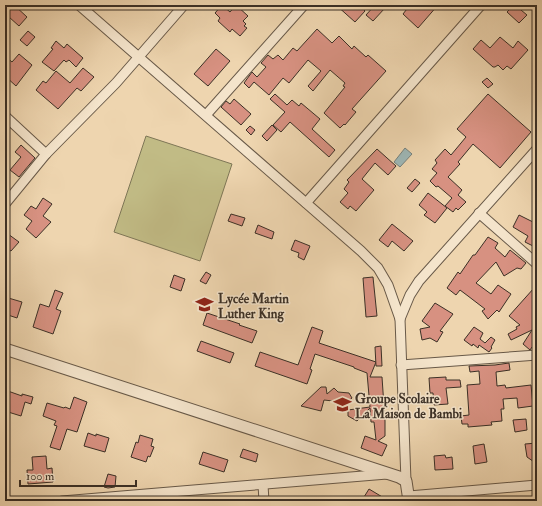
<svg xmlns="http://www.w3.org/2000/svg" width="542" height="506" viewBox="0 0 542 506" font-family="'IM FELL Double Pica',serif">
<style>
.green{fill:#c1bb85;stroke:#7e7656}
.water{fill:#9db6b5;stroke:#76807c}
.building{fill:#d79181;stroke:#3b3026}
.lines{fill:none;stroke-linecap:round;stroke-linejoin:round}
.minor-casing{stroke:#685948;stroke-width:11}
.tertiary-casing{stroke:#685948;stroke-width:13}
.minor{stroke:#f4e4cb;stroke-width:9}
.tertiary{stroke:#f4e4cb;stroke-width:11}
.labels{text-anchor:middle;stroke-width:3;stroke-linejoin:round;paint-order:stroke}
.poi-label{font-size:13px;font-weight:bold;fill:#3b3026;stroke:#f4e4cb;text-anchor:start}
</style>
<rect width="100%" height="100%" fill="#eed5af"/>
<filter id="stains"><feTurbulence type="fractalNoise" baseFrequency=".005" numOctaves="4"/><feColorMatrix values="0 0 0 0 .2 0 0 0 0 .09 0 0 0 0 .02 0 0 0 .5 -.17"/></filter>
<radialGradient id="worn" r=".72"><stop offset=".6" stop-color="#630" stop-opacity="0"/><stop offset="1" stop-color="#630" stop-opacity=".3"/></radialGradient>
<!-- green -->
<polygon class="green" points="146,136 232,164 200,261 114,232"/>
<!-- water -->
<polygon class="water" points="405,148 412,154 400,167 394,162"/>
<!-- building -->
<g class="building">
<polygon points="8,5 14,5 27,17 19,26 9,17 5,22 5,9"/>
<polygon points="222,5 230,12 236,5 248,16 243,21 246,24 244,26 247,28 240,36 232,29 230,32 218,21 220,18 215,13"/>
<polygon points="336,5 359,5 365,11 355,22"/>
<polygon points="375,5 382,5 385,8 373,21 366,15"/>
<polygon points="410,5 438,5 418,28 403,14"/>
<polygon points="514,5 515,5 527,15 519,23 507,12"/>
<polygon points="317,29 332,43 339,36 352,49 354,46 366,57 368,55 386,71 352,109 356,112 345,125 344,124 340,128 324,113 345,87 343,86 345,83 330,70 313,91 308,86 321,71 308,60 289,83 283,78 269,95 254,82 249,88 244,83 252,72 257,77 266,67 261,63 268,55 273,59 278,55 283,60 293,48 297,51"/>
<polygon points="28,31 35,37 27,46 20,40"/>
<polygon points="500,37 513,48 518,41 528,50 511,69 507,66 503,70 498,65 495,67 493,67 473,49 481,40 490,48"/>
<polygon points="56,41 64,48 67,44 83,58 76,67 69,60 66,62 64,60 54,71 42,62 53,49 51,48"/>
<polygon points="216,49 230,61 208,86 194,74"/>
<polygon points="19,54 32,65 16,86 5,76 5,56 12,62"/>
<polygon points="83,68 94,77 81,91 77,88 58,109 36,90 43,81 46,83 56,71 70,83"/>
<polygon points="487,78 493,84 488,88 482,82"/>
<polygon points="275,94 287,105 292,100 299,106 301,103 320,119 312,129 335,150 329,157 290,122 281,132 273,125 285,112 270,99"/>
<polygon points="488,94 531,132 500,168 473,144 458,162 460,164 448,177 462,190 458,195 466,202 458,210 456,208 453,212 445,206 452,198 438,186 436,187 430,181 437,173 432,169 437,163 435,160 445,149 451,155 466,137 457,129"/>
<polygon points="234,99 251,114 241,125 221,107 226,101 230,104"/>
<polygon points="272,125 277,130 267,141 262,136"/>
<polygon points="250,126 255,130 251,135 246,130"/>
<polygon points="21,145 35,158 19,177 10,170 21,157 15,152"/>
<polygon points="377,149 396,166 388,175 375,163 362,179 374,190 356,211 350,206 348,209 340,202 348,193 344,189 349,182 347,180"/>
<polygon points="415,179 420,183 412,192 407,188"/>
<polygon points="428,193 447,208 435,223 424,215 427,212 419,205"/>
<polygon points="43,198 52,204 43,216 51,222 36,238 26,229 32,221 24,215 31,206 36,209"/>
<polygon points="231,214 245,218 242,226 228,221"/>
<polygon points="537,214 537,248 525,242 528,236 513,227 519,215 533,222"/>
<polygon points="392,224 413,241 404,251 392,241 388,247 379,240"/>
<polygon points="258,225 274,232 272,239 255,233"/>
<polygon points="8,234 19,242 11,251 9,250 5,255 5,237"/>
<polygon points="488,237 498,243 495,248 505,257 510,250 526,263 521,269 517,268 504,276 496,262 476,283 491,294 498,285 511,294 499,312 497,310 488,319 482,311 485,309 468,296 460,290 456,295 447,288 458,272 460,274 473,255 475,255"/>
<polygon points="295,240 310,246 304,260 298,257 299,253 291,250"/>
<polygon points="206,272 211,275 206,284 200,281"/>
<polygon points="174,275 185,279 181,291 170,287"/>
<polygon points="373,277 377,316 366,317 363,278"/>
<polygon points="534,288 537,302 537,345 534,349 532,347 530,350 523,344 532,330 511,340 508,334 517,329 516,327 520,325 509,316"/>
<polygon points="55,290 63,293 56,309 61,311 53,334 33,327 40,304 49,307"/>
<polygon points="5,297 22,302 17,318 5,314"/>
<polygon points="435,303 453,314 440,331 443,332 437,342 430,338 422,340 420,329 430,327 422,321"/>
<polygon points="207,313 240,324 239,325 257,331 252,343 203,325"/>
<polygon points="312,327 323,331 319,343 376,362 370,377 382,377 385,421 385,436 378,441 387,445 382,456 361,448 365,436 376,440 374,422 371,422 370,408 357,421 348,416 348,410 370,407 367,373 354,368 354,367 315,354 310,369 312,370 307,384 255,366 260,352 298,365"/>
<polygon points="474,327 483,333 480,339 485,343 491,337 495,340 491,347 492,348 489,352 479,345 478,348 473,344 472,346 464,340"/>
<polygon points="201,341 234,353 230,363 197,351"/>
<polygon points="381,346 382,366 376,366 375,347"/>
<polygon points="509,363 510,370 496,372 497,386 505,385 506,388 531,385 533,406 518,408 517,398 503,399 504,409 501,409 502,421 491,422 492,425 468,427 468,424 462,424 461,416 469,415 467,385 480,384 479,371 470,372 469,366 495,365"/>
<polygon points="446,377 446,380 460,380 461,387 446,388 448,404 434,405 433,393 430,393 429,378"/>
<polygon points="321,387 326,387 327,394 334,388 338,392 349,393 352,398 345,404 342,402 324,400 321,411 301,406"/>
<polygon points="5,390 22,396 22,394 33,397 31,404 25,402 21,416 5,411"/>
<polygon points="74,397 87,402 77,432 67,429 60,450 50,447 57,426 54,425 56,421 43,416 47,403 64,408 65,407 70,409"/>
<polygon points="526,419 527,430 515,432 513,420"/>
<polygon points="88,433 96,436 96,434 109,438 105,452 84,446"/>
<polygon points="140,435 153,439 151,446 154,447 150,457 148,456 146,462 131,457 136,442 138,443"/>
<polygon points="537,443 537,464 527,457 525,444"/>
<polygon points="484,444 487,462 475,464 473,446"/>
<polygon points="243,449 258,454 256,462 240,457"/>
<polygon points="203,452 228,460 224,472 199,464"/>
<polygon points="445,455 446,458 452,457 453,469 435,470 434,456"/>
<polygon points="46,456 47,469 52,468 53,482 28,484 27,470 33,470 32,457"/>
<polygon points="108,474 116,476 115,487 108,488 104,487"/>
<polygon points="369,489 389,501 371,501 364,497"/>
</g>
<g class="lines">
<defs>
<g id="minor">
<polyline points="79,5 361,251 378,268 388,285 400,319 406,481"/>
<polyline points="206,115 304,5"/>
<polyline points="5,116 46,154"/>
<polyline points="306,203 481,5"/>
<polyline points="5,204 46,154 116,83 184,5"/>
<polyline points="479,213 537,264"/>
<polyline points="400,319 410,295 419,281 537,149"/>
<polyline points="401,365 537,355"/>
<polyline points="263,485 264,501"/>
<polyline points="409,496 537,485"/>
<polyline points="62,501 387,474"/>
</g>
<polyline id="tertiary" points="5,349 399,477 406,481 409,501"/>
</defs>
<!-- minor casing -->
<use href="#minor" class="minor-casing"/>
<!-- tertiary casing -->
<use href="#tertiary" class="tertiary-casing"/>
<!-- minor -->
<use href="#minor" class="minor"/>
<!-- tertiary -->
<use href="#tertiary" class="tertiary"/>
</g>
<!-- icons -->
<defs>
<symbol id="school-bare" viewBox="-9 -9 18 18"><path d="M0-5L7-2L0 1L-7-2ZM-4 1L0 2.5L4 1V4Q0 6-4 4Z" fill="#8f2418" stroke="#f4e4cb" stroke-width="2.5" paint-order="stroke"/></symbol>
</defs>
<g fill-rule="evenodd">
<use href="#school-bare" x="192" y="292" width="25" height="25"/>
<use href="#school-bare" x="330" y="392" width="25" height="25"/>
</g>
<g class="labels">
<!-- poi labels -->
<g class="poi-label">
<text x="218" y="303">Lycée Martin<tspan x="218" dy="15">Luther King</tspan></text>
<text x="355" y="403">Groupe Scolaire<tspan x="355" dy="15">La Maison de Bambi</tspan></text>
</g>
</g>
<!-- margin -->
<rect width="542" height="506" fill="none" stroke="#eed5af" stroke-width="20"/>
<rect x="6" y="6" width="530" height="494" fill="none" stroke="#3b3026" stroke-width="2"/>
<rect x="10" y="10" width="522" height="486" fill="none" stroke="#3b3026"/>
<!-- scale -->
<path d="M20 480v6h116v-6" fill="none" stroke="#3b3026" stroke-width="2"/>
<text x="26" y="480" font-size="12" fill="#3b3026" stroke="#f4e4cb" stroke-width="3" paint-order="stroke">100 m</text>
<rect width="100%" height="100%" filter="url(#stains)"/>
<rect width="100%" height="100%" fill="url(#worn)"/>
</svg>
